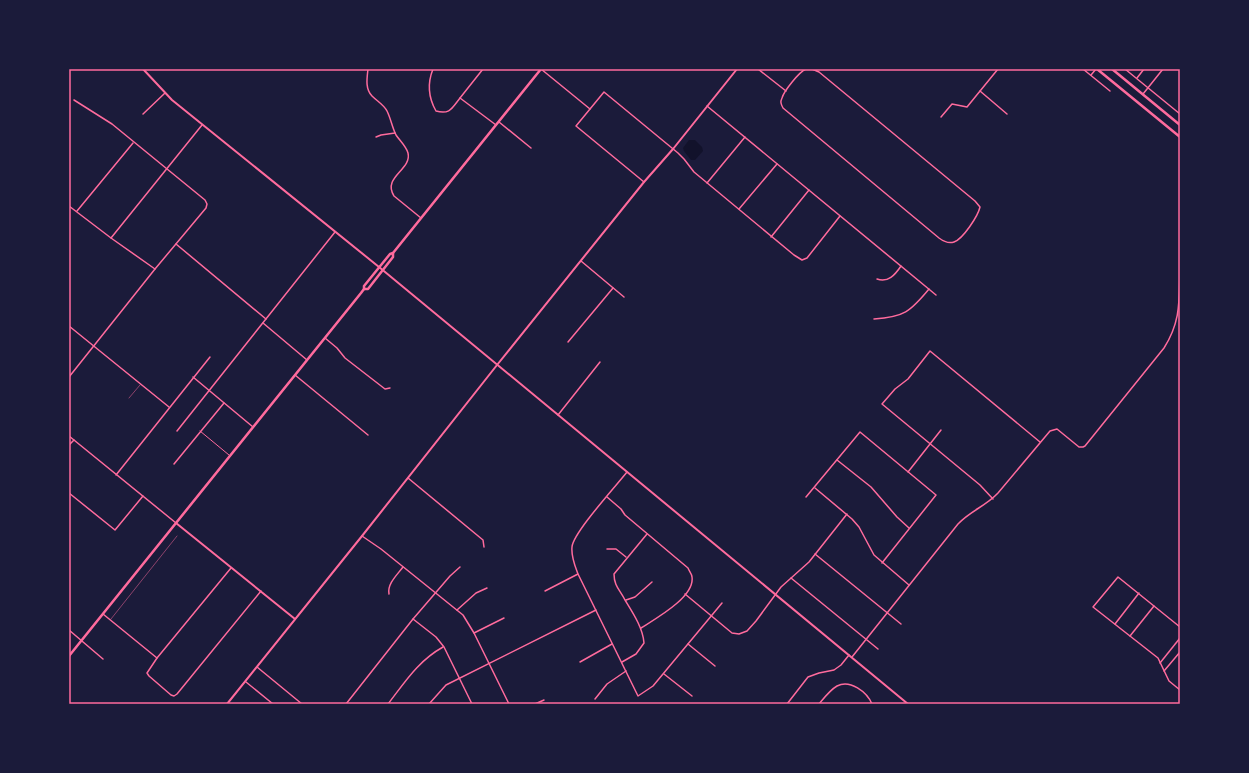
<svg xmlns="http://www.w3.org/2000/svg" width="1249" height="773" viewBox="0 0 1249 773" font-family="'PT Sans',sans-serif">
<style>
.water{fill:#12122b}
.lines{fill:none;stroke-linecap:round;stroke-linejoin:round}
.service{stroke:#ff6b9d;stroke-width:0.5}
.pedestrian{stroke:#ff6b9d;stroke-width:1}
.minor{stroke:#ff6b9d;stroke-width:1.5}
.tertiary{stroke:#ff6b9d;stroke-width:2}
.secondary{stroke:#ff6b9d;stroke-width:2}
.primary{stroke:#ff6b9d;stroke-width:2.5}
.neatline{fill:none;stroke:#ff6b9d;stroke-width:1.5}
</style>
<rect width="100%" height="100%" fill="#1b1b3a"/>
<!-- water -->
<polygon class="water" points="689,140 695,140 702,147 703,151 695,160 691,160 684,151 683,148"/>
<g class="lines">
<!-- service -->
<g class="service">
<polyline points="129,398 140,385"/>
<polyline points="111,619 177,536"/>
</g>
<!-- pedestrian -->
<polyline class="pedestrian" points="200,431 229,455"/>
<!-- minor -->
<g class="minor">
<path d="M368,69C367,78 365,89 372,96C377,101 384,105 387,111C391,119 392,127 396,135C400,141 406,146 408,153C412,170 382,177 394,196L421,218"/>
<path d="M433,69C427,84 428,97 436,111C450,115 452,108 460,98L496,125"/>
<polyline points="541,69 590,109"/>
<polyline points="758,69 786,91"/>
<path d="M806,69C799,72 784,91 782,98C780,102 781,104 783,108L939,238C943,241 948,244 954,242C963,239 978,216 980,207L975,201L819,72L812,69"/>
<polyline points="1083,69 1110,91"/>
<polyline points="1125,69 1180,114"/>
<polyline points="1091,75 1096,69"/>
<polyline points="1137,78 1144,69"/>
<polyline points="980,91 1007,114"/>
<polyline points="1143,94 1163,69"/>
<polyline points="460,98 483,69"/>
<polyline points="707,106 936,295"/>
<polyline points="143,114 165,93"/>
<polyline points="941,117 952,104 967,107 998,69"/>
<polyline points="499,122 531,148"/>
<polyline points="376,137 381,135 395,133"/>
<polyline points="644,182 576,126 604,92 678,153 684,159 694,172 794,255 802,260 807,258 840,216"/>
<polyline points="707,183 745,137"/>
<polyline points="69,206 111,238 155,269"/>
<polyline points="739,209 777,164"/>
<polyline points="77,211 133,143"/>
<polyline points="771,237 809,190"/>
<polyline points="111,238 202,125"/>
<polyline points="176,244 266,319"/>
<polyline points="581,261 624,297"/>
<path d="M877,279C888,283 895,275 901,266"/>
<path d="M874,319C904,317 910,312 929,289"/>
<polyline points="263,323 307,360"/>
<polyline points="69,326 169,407"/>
<polyline points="325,338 337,348 345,358 385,389 390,388"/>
<polyline points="568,342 613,288"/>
<polyline points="295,375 368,435"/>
<polyline points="69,377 155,269 206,208 207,204 205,200 112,124 74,100"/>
<polyline points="193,377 253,427"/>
<polyline points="558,415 600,362"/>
<polyline points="177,431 335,232"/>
<polyline points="69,436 176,523"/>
<polyline points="69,445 74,440"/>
<polyline points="837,460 871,487 897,517 909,528"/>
<polyline points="174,464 224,403"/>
<path d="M627,472C616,486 573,533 572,547C571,557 575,566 578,574L638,696L653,686L722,603"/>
<polyline points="908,472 941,430"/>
<polyline points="116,475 210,357"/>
<polyline points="408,478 483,540 484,547"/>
<polyline points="815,488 852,519 859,527 874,555 909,585"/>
<polyline points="69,493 115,530 143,496"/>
<path d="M607,497L621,509L625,515L688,568C689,571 692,574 692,577C695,597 655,619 641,628"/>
<polyline points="806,497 860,432 936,495 882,563"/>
<polyline points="993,499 980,485 882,404 895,389 908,379 930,351 1040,442"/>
<polyline points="362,536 381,549 463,615 474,633 509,704"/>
<polyline points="607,549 616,549 626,557"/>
<polyline points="815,554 901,624"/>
<polyline points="231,568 157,658 147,673 149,676 171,695 174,696 177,694 261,591"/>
<polyline points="791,578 878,649"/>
<polyline points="545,591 578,574"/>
<path d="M389,594C387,584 397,575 403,567"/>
<polyline points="685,594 732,633 739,634 747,631 756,621 781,587 809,562 847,514"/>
<polyline points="626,600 635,597 652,582"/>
<polyline points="457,610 476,593 487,588"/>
<polyline points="103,614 157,658"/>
<polyline points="413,619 436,637 444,647 472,704"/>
<polyline points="1115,624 1139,593"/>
<polyline points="1180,627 1118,577 1093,607 1158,658 1169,681 1180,690"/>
<polyline points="69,630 103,659"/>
<polyline points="474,633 504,618"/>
<polyline points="1130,636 1154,606"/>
<polyline points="688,644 715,666"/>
<path d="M852,657L958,524C970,511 986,506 998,493L1050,431L1057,429L1079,447H1083L1085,446L1164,348C1181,321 1179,301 1180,271"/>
<polyline points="580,662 612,644"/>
<path d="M622,662L636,654L644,643C643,628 633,613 625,600C620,590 614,586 614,574L647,534"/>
<polyline points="1160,663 1180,638"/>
<polyline points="257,667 302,704"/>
<polyline points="1164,671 1180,652"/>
<polyline points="664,674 692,696"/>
<polyline points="246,682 273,704"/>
<polyline points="595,699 607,684 626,671"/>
<polyline points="346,704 413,619 450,576 460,567"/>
<path d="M388,704C405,682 418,661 443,647"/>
<polyline points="429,704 446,685 596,610"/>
<polyline points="535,704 544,700"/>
<polyline points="787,704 808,677 819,673 834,670 841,665 849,655"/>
<path d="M819,704C824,698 830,690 837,686C850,679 867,692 872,704"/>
</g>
<!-- tertiary -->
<g class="tertiary">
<polyline points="379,267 908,704"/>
<polyline points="176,523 295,619"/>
<polyline points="227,704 362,536 497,365 644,182 673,149 737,69"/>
</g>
<!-- secondary -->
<polyline class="secondary" points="143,69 172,100 379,267"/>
<!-- primary -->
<g class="primary">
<polyline points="1097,69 1180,137"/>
<polyline points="1112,69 1180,125"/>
<polyline points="364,289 368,289 393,257 393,253"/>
<polyline points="69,656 361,293 364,289 364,286 390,254 393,253 541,69"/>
</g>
</g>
<!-- border -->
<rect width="1249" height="773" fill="none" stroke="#1b1b3a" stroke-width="140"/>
<rect x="70" y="70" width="1109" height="633" class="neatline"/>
</svg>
